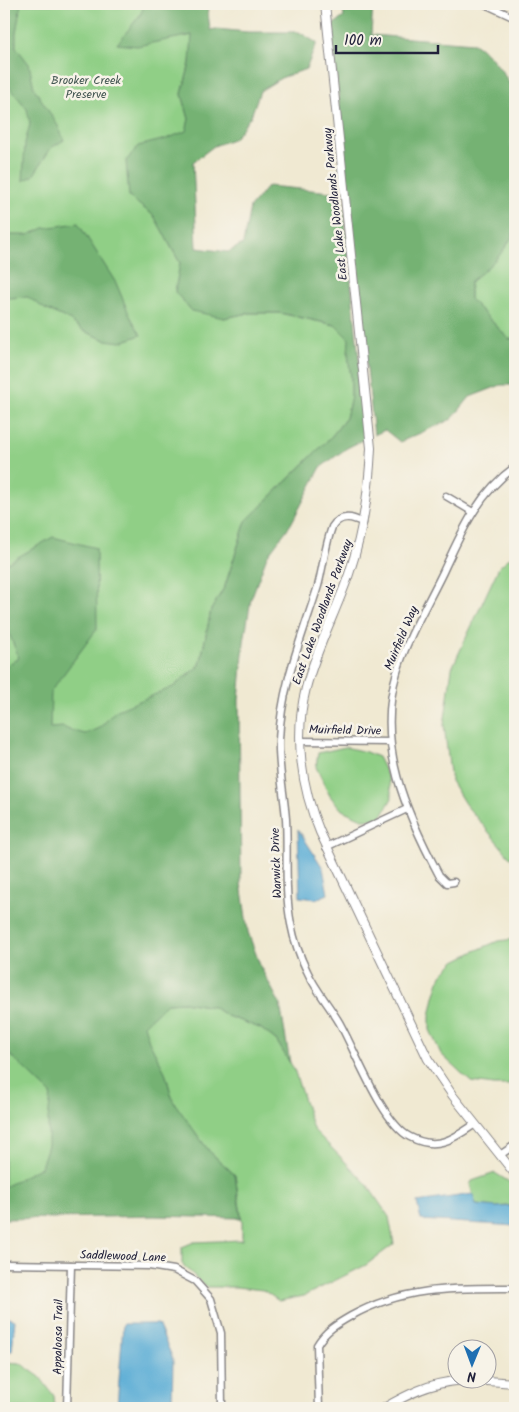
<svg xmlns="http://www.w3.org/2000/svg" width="519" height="1412" viewBox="0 0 519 1412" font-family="Kalam,sans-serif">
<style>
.green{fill:#90cf86;stroke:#597860}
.forest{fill:#74b273;stroke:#4b6a57}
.water{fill:#5badd6;stroke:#3e6888}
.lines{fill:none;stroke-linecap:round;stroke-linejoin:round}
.minor-casing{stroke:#898686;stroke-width:9}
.tertiary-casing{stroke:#898686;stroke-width:10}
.minor{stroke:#fff;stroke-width:6}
.tertiary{stroke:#fff;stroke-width:8}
.labels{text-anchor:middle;stroke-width:5;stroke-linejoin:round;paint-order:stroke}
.park-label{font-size:12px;fill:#435652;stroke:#f7f3e8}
.street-label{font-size:12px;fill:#22223b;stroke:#f7f3e8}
</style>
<rect width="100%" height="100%" fill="#f7f3e8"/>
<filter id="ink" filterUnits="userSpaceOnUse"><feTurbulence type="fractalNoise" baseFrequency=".02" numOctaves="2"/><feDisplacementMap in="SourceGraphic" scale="10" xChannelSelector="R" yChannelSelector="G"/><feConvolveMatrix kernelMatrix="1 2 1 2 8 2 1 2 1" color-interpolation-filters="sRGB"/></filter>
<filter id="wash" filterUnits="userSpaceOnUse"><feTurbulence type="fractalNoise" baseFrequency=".0096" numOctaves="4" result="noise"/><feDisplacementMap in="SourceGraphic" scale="20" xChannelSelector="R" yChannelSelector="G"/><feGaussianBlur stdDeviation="1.12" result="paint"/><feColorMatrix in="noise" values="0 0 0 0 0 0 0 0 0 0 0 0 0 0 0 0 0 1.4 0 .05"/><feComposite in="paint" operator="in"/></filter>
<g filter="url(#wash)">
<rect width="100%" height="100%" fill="#f0e9d2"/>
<!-- green -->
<g class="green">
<polygon points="4,4 170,4 183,37 193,35 190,63 182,94 189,119 166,238 180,263 175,292 224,318 249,313 279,313 335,325 350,339 348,354 351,378 351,396 346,418 331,437 246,521 225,586 211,610 200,665 173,687 154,1014 167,1003 184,1002 213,1007 227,1016 260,1028 276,1040 294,1069 313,1129 366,1183 389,1217 394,1244 366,1265 304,1296 279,1301 263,1290 236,1287 206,1287 182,1264 182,1247 194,1242 242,1240 242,1221 235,1175 209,1151 189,1125 173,1101 165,1072 4,1213"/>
<path d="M515,230V339H509L470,299V282C489,267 505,253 515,230Z"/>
<polygon points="515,553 515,863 465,804 451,781 444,725 452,668 499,567"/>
<polygon points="345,747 366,752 378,757 389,779 392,798 380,819 362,819 342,810 330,796 316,767 318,753"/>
<polygon points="515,939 515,1085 494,1085 471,1082 441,1054 430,1030 430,1016 434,997 441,975 455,961 475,951 498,941"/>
<polygon points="495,1173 514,1185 514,1205 497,1207 476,1205 470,1185 472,1181"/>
<polygon points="4,1362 20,1363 40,1377 54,1396 55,1408 4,1408"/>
</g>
<!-- forest -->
<g class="forest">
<polygon points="4,4 21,4 16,33 16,47 29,64 34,88 58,126 64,140 51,148 33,176 23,181 25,143 30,124 27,109 4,80"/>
<polygon points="145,4 207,4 210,30 216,29 248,32 299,32 317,43 306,69 281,78 260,91 251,116 235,138 214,146 193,162 197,248 228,252 243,244 250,207 268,186 342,193 367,438 347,448 321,467 291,524 267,556 251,599 244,642 239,700 241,883 248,932 261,968 280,1004 290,1063 276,1040 260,1028 227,1016 213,1007 184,1002 167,1003 144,1025 149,1041 165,1072 173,1101 209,1151 235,1175 241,1218 154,1216 4,1219 4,1187 41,1167 48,1145 48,1120 51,1094 4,1049 4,667 19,658 4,621 4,565 53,537 96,548 97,629 51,691 50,728 64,727 67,729 85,734 93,731 100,728 115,711 173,687 200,665 211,610 225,586 246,521 331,437 346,418 351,396 351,378 348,354 349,339 335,325 280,313 249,313 224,318 192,311 175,292 180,263 154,216 129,197 126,161 138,146 166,139 186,131 189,119 182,94 190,63 192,35 137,46 117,44 140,15"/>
<path d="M342,4H373L371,35L474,43C493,55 504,74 515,92V230C505,253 489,267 470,282V299L509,339H515V385H501L470,397L452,419L400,442L385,430L374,435L331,26L344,17Z"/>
<polygon points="78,223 116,283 129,314 141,335 121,342 105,340 84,331 68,319 45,309 28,297 8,298 4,302 4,235 28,235 44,228"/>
</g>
<!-- water -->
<g class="water">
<polygon points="298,829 323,868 328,894 316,899 300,897"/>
<polygon points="473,1194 476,1205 497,1207 515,1206 515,1226 421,1220 417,1202"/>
<polygon points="4,1316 15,1320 12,1351 4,1352"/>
<polygon points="123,1324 158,1324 173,1359 172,1408 117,1408"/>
</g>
</g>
<g filter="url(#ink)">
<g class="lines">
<defs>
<g id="minor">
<polyline points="485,4 515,18"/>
<polyline points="446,496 473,512"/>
<path d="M363,523C351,516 340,515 332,527C325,546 323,567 318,586C302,637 281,686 279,740C278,766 284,793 286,819C288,853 284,890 291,924C294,940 300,957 307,971C315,989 329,1005 339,1022C355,1050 382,1123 410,1137C437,1151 453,1139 475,1124"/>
<polyline points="300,741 390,742"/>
<polyline points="326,847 407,809"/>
<path d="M454,882L447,883L439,875C406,813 375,744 397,672C407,638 427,605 443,572C461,533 478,493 515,467"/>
<polyline points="500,1155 515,1145"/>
<polyline points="4,1264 149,1266 174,1270 195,1281 211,1299 221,1333 222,1408"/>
<polyline points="67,1408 71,1265"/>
<path d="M319,1408L317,1345C325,1331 337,1324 351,1316C405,1286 456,1288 515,1288"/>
</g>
<g id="tertiary">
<path d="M325,4L371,448C369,492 363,533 349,574C336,612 316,649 306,688C294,735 301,787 320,832L428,1059L453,1096L515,1174"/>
<path d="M384,1408C406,1395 430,1383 456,1381C476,1379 496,1382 515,1383"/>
</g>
</defs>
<!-- minor casing -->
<use href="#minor" class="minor-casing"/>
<!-- tertiary casing -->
<use href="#tertiary" class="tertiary-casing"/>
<!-- minor -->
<use href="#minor" class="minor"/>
<!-- tertiary -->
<use href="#tertiary" class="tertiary"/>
</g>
</g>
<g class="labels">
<!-- park labels -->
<g class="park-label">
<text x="86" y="84">Brooker Creek<tspan x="86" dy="14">Preserve</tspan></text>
</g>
<!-- street labels -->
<g class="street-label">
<text transform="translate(335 204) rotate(-96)" y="4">East Lake Woodlands Parkway</text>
<text transform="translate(322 612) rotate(-70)" y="4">East Lake Woodlands Parkway</text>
<text transform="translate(401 638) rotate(-67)" y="4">Muirfield Way</text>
<text transform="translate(345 730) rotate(1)" y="4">Muirfield Drive</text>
<text transform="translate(276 863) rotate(-92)" y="4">Warwick Drive</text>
<text transform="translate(123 1256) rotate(2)" y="4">Saddlewood Lane</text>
<text transform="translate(58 1337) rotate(-89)" y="4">Appaloosa Trail</text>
</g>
</g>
<!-- margin -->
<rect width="519" height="1412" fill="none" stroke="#f7f3e8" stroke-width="20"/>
<!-- north arrow -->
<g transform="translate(472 1364) rotate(181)"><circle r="24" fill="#f7f3e8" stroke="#a29fa3"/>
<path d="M0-4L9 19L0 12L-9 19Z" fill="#1f6fb2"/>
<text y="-8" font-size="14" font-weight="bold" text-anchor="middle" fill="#22223b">N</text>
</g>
<!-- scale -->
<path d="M336 45v8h102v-8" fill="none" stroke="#22223b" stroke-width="2.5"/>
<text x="344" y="45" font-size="15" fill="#22223b" stroke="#f7f3e8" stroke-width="4" paint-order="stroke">100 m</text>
</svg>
